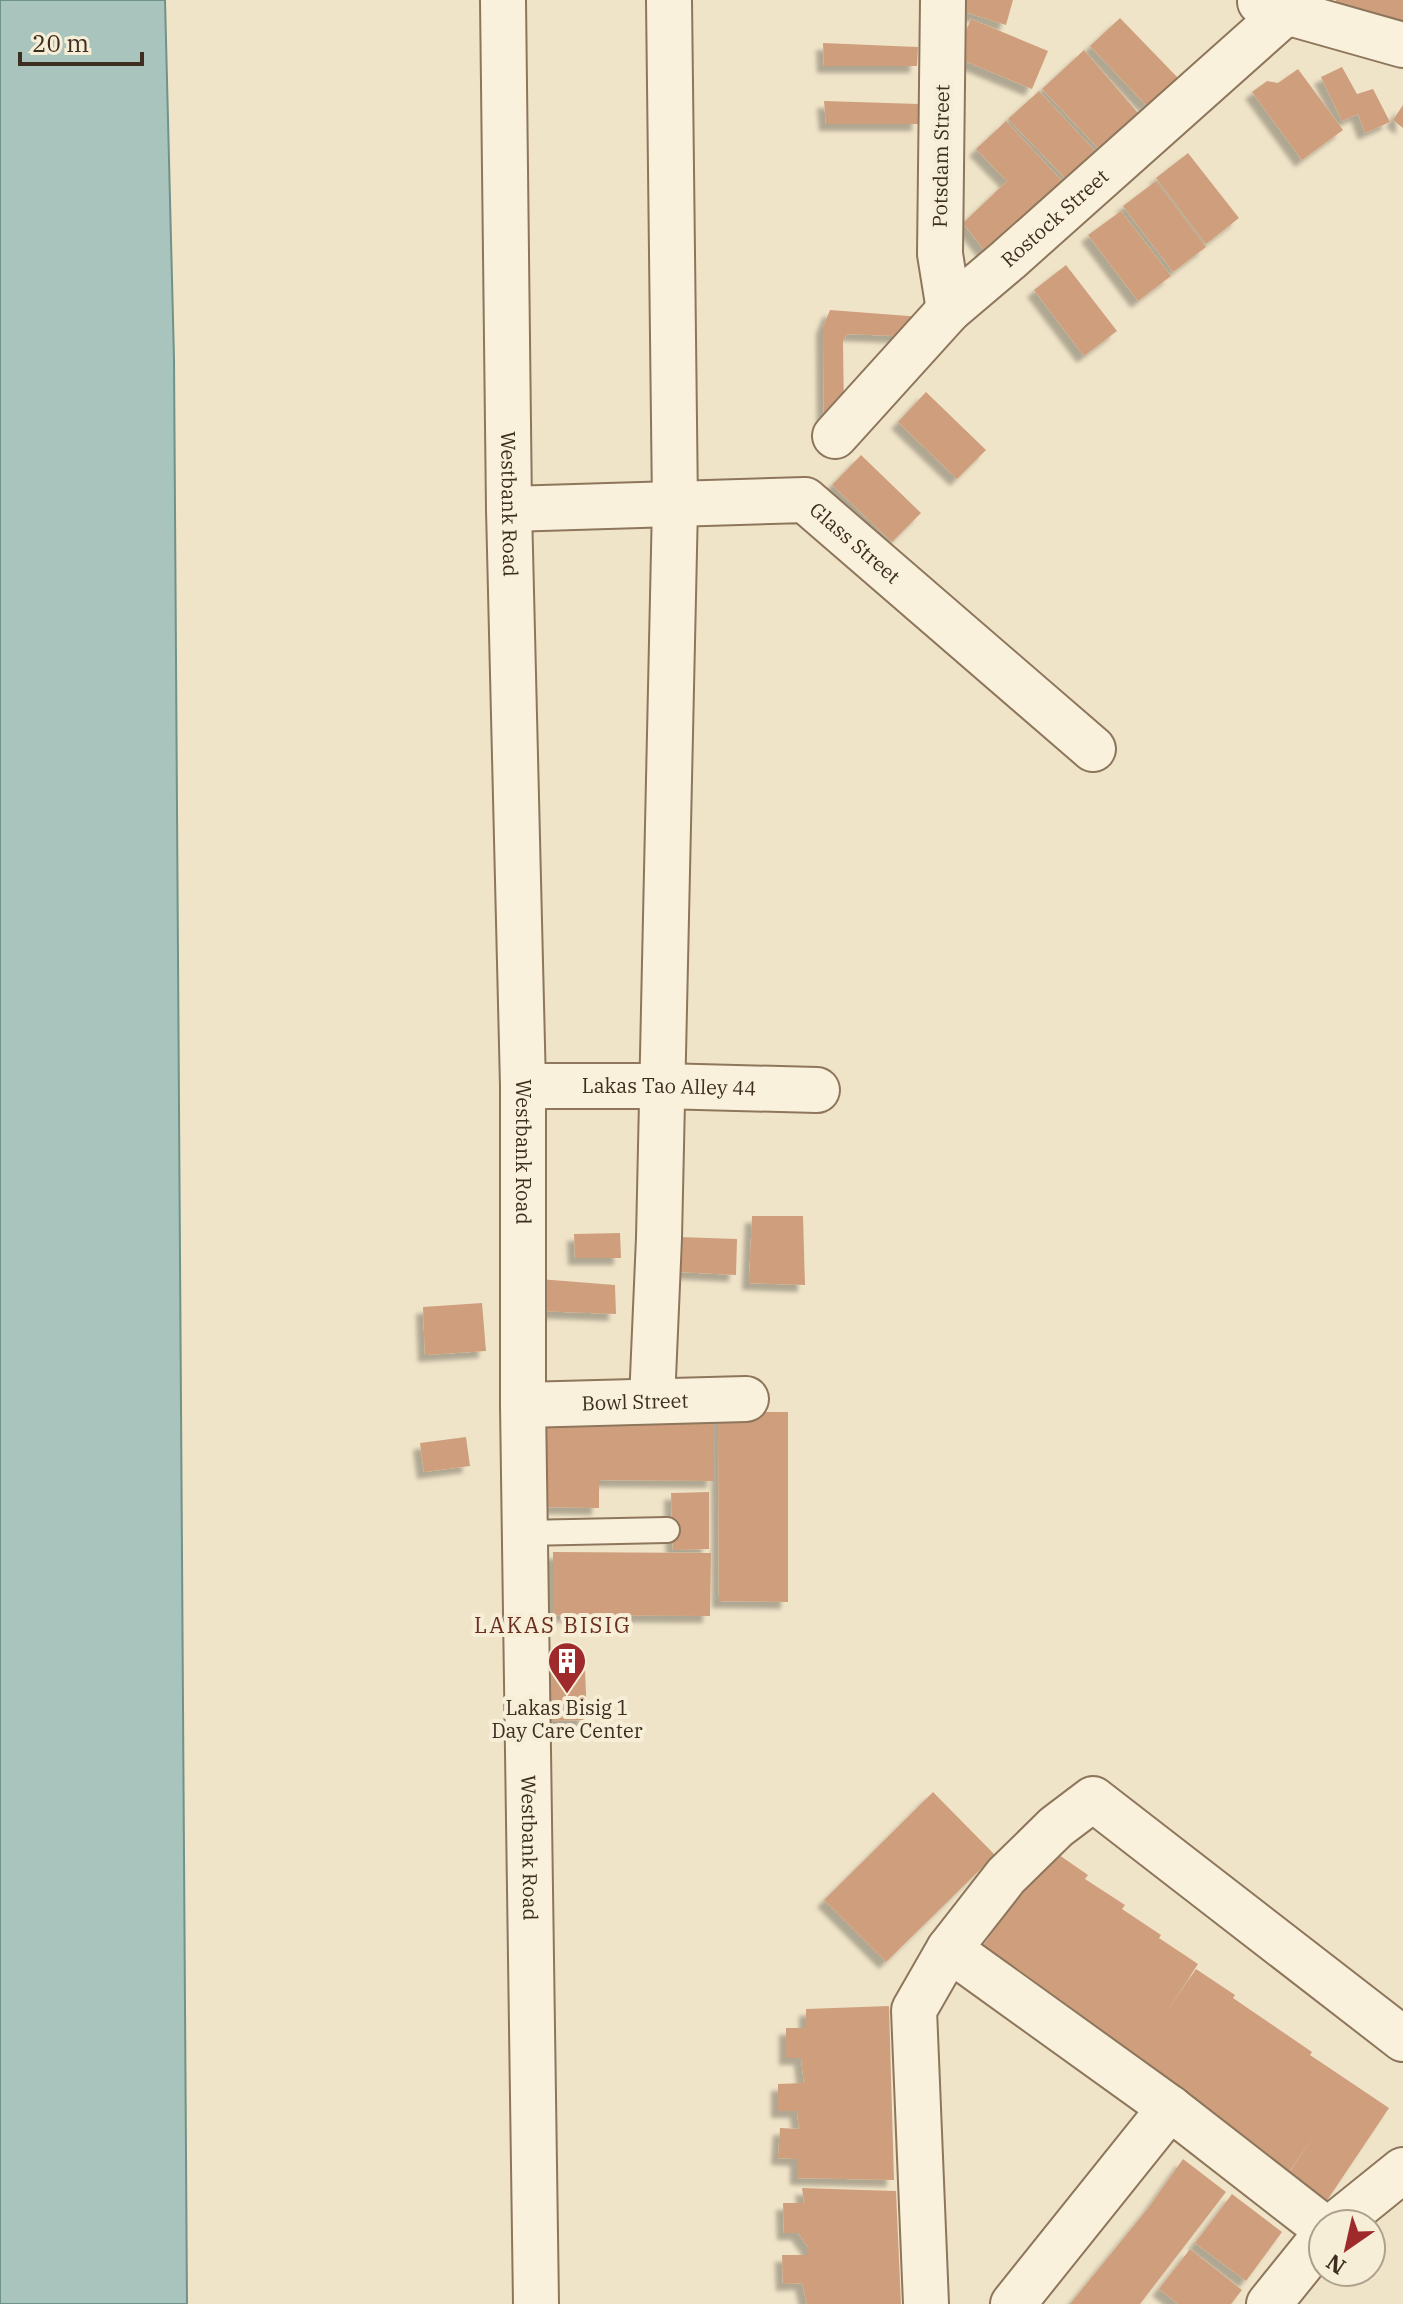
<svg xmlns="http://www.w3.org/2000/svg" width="1403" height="2304" viewBox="0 0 1403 2304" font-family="'IBM Plex Serif',serif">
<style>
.water{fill:#a9c4bc;stroke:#6f938a;stroke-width:2}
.building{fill:#cf9f7d;filter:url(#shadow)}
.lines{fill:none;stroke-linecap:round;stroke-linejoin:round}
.service-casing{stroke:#8d765c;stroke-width:28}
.minor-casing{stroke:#8d765c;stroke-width:48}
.tertiary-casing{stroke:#8d765c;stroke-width:48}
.service{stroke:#faf1dc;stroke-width:24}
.minor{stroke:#faf1dc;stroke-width:44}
.tertiary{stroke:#faf1dc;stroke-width:44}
.labels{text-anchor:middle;stroke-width:8;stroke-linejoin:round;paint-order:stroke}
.street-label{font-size:20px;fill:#3d2e20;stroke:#f7eed8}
.poi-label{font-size:20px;fill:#3d2e20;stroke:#f7eed8}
.neighbourhood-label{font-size:22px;letter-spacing:2px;fill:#6b2e1e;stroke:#f7eed8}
</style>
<defs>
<filter id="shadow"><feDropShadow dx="-7" dy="7" stdDeviation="2" flood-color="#0004"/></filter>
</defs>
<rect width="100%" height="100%" fill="#f0e4c8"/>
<!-- water -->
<polygon class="water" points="0,0 165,0 174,359 187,2304 0,2304"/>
<!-- building -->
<g class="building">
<polygon points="962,0 1013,0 1006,25 959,10"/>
<polygon points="1336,0 1403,0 1403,24 1381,14 1377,25 1334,7"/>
<polygon points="1120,18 1178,78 1147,106 1090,46"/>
<polygon points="971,19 1048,51 1032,89 955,57"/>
<polygon points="823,43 918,47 917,66 824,66"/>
<polygon points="1084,50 1138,113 1099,149 1042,89"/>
<polygon points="1342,67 1357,94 1373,89 1390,122 1365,133 1358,114 1342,121 1321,77"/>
<polygon points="1298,69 1343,130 1302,160 1252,92 1267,81 1278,83"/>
<polygon points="1039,91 1095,151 1066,179 1008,119"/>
<polygon points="824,101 919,104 919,124 826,124"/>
<polygon points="1403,105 1403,128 1393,120"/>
<polygon points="1006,121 1063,182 987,254 963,223 1007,181 976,149"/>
<polygon points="1188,153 1239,218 1206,244 1156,178"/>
<polygon points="1156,181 1206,247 1173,272 1123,206"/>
<polygon points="1121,211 1171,276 1138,301 1088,235"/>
<polygon points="1066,265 1117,331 1084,356 1034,290"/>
<polygon points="830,310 922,317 922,337 847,334 843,341 844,415 824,430 823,327"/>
<polygon points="926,392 986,450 957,479 898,422"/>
<polygon points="861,455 921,513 892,542 832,485"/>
<polygon points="752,1216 803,1216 805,1285 749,1283"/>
<polygon points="620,1233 621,1258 575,1258 574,1234"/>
<polygon points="679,1237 737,1239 736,1275 679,1272"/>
<polygon points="539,1279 615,1285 616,1314 538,1311"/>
<polygon points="482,1303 486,1351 425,1355 423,1307"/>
<polygon points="545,1412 714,1413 714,1481 599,1480 599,1508 545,1507"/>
<polygon points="718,1412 788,1412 788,1602 719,1601"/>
<polygon points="466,1437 470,1466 424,1472 420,1443"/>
<polygon points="709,1492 709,1549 673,1550 671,1493"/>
<polygon points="553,1552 711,1553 710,1616 553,1615"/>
<polygon points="547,1668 585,1669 587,1720 548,1721"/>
<polygon points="933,1792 995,1855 886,1962 824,1900"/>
<polygon points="1049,1848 1088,1875 1085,1879 1125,1905 1122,1909 1161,1935 1159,1938 1198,1964 1166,2013 1196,1969 1235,1995 1233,1998 1312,2052 1310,2055 1389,2108 1324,2205 1285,2179 1318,2130 1284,2179 1020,1975 1022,1972 983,1946"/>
<polygon points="889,2006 894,2180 797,2178 797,2159 778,2158 780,2128 799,2129 797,2111 778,2111 778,2084 804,2083 801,2058 786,2058 786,2028 806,2028 806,2009"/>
<polygon points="1183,2159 1226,2192 1140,2304 1070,2304 1149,2207"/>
<polygon points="802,2188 896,2191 901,2304 807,2304 802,2283 783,2284 782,2255 808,2255 808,2247 798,2233 784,2233 783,2203 804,2203"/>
<polygon points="1232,2194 1282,2232 1246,2281 1195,2243"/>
<polygon points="1190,2249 1242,2290 1231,2304 1178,2304 1159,2289"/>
</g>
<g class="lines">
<defs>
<polyline id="service" points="524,1533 667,1530"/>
<g id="minor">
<polyline points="943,0 940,254 949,310"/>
<polyline points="1260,2 1286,12 1403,45"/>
<path id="s1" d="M835,436L949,310L1008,260L1286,12"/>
<path id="s2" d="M509,509L805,500L1093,749"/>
<path id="s3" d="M523,1086H661L817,1090"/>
<polyline points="652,1401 659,1238 675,505 669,0"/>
<path id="s4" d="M523,1405L746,1399"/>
<polyline points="949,1949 1170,2108 1323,2227"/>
<polyline points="1336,2224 1403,2170"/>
<polyline points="926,2304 914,2010 949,1949 1006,1876 1056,1827 1093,1799 1403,2039"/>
<polyline points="1013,2304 1170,2108"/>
<polyline points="1269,2304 1323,2237"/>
</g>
<g id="tertiary">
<path id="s5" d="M503,0L509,509L523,1086V1405L536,2304"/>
</g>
</defs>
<!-- service casing -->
<use href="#service" class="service-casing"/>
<!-- minor casing -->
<use href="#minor" class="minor-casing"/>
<!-- tertiary casing -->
<use href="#tertiary" class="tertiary-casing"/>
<!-- service -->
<use href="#service" class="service"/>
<!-- minor -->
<use href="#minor" class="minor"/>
<!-- tertiary -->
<use href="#tertiary" class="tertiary"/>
</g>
<!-- icons -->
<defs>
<symbol id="building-pin" viewBox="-11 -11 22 30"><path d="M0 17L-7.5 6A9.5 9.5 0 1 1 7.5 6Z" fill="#9e2a2b" stroke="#f7eed8"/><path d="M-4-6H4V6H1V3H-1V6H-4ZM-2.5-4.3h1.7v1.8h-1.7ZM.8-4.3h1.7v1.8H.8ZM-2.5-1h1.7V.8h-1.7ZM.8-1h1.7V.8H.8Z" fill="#fff"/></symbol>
</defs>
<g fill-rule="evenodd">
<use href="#building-pin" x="545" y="1639" width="44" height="60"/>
</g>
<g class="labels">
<!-- street labels -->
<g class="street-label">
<text transform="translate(941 156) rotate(-89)" y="7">Potsdam Street</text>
<text dy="7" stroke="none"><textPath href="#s1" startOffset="310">Rostock Street</textPath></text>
<text dy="7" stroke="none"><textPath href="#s5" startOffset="504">Westbank Road</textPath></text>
<text dy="7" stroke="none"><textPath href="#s2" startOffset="362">Glass Street</textPath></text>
<text dy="7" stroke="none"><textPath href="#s3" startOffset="146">Lakas Tao Alley 44</textPath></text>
<text dy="7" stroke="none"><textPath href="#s5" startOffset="1152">Westbank Road</textPath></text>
<text dy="7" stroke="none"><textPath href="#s4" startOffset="112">Bowl Street</textPath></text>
<text dy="7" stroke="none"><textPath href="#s5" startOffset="1848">Westbank Road</textPath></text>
</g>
<!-- poi labels -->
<g class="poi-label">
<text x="567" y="1715">Lakas Bisig 1<tspan x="567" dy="23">Day Care Center</tspan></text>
</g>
<!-- neighbourhood labels -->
<g class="neighbourhood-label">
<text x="553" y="1633">LAKAS BISIG</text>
</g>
</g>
<!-- north arrow -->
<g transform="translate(1347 2248) rotate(214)"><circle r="38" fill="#f7eed8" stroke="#ada18e" stroke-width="2"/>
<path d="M0-6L14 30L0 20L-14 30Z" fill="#9e2a2b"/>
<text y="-12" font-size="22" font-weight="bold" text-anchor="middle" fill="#3d2e20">N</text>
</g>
<!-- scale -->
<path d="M20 52v12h122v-12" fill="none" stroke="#3d2e20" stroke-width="4"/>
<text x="32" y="52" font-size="24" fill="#3d2e20" stroke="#f7eed8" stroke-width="6" paint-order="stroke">20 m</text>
</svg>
